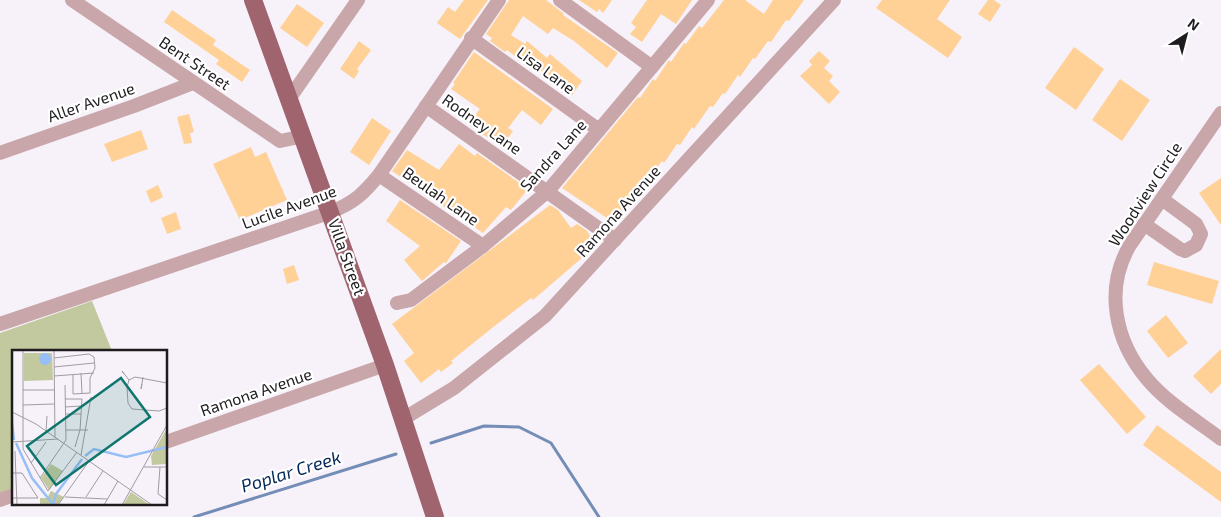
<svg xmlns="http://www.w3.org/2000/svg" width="1221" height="517" viewBox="0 0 1221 517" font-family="'Exo 2',sans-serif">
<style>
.green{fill:#c2c99e}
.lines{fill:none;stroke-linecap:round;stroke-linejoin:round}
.stream{stroke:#738db6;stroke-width:3}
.building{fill:#ffd196}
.minor{stroke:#c8a6aa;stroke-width:14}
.major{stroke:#9f646e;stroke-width:18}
.labels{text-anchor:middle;stroke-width:4.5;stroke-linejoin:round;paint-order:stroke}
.street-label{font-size:16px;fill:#1e1c1f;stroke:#fff}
.water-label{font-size:18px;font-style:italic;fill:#032859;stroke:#fff}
.inset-river{fill:none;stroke:#97bef6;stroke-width:2.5}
.inset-road{fill:none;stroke:#a09ca2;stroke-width:1}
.view{fill:#0f766e;fill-opacity:0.15;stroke:#0f766e;stroke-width:2.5}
.inset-edge{fill:none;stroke:#1e1c1f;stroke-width:2.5}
</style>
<rect width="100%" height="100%" fill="#f7f1f9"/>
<!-- green -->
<polygon class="green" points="92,301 112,351 14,351 14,488 0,493 0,333"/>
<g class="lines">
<!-- stream -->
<g class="stream">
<polyline points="431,443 484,426 519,427 551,443 599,517"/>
<polyline points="194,517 396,454"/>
</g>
</g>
<!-- building -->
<g class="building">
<polygon points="464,0 488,0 460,39 437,23 448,7 455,12"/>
<polygon points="509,0 546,0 564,14 563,15 618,53 607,68 574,41 553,28 548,34 523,16 511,35 525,44 527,41 547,58 550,54 582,81 572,95 535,66 529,63 527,65 507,50 505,52 490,41 492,38 486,34"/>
<polygon points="579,0 612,0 603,13 599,9 597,12"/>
<polygon points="647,0 692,0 676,24 661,14 642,42 630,34 636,27 631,23"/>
<polygon points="724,0 745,0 764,14 773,0 804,0 789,21 786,20 771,42 768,41 755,59 753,58 740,77 738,75 725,94 723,93 713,107 710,106 694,129 692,127 680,145 677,144 664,163 662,161 635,195 633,194 613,222 562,188 638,97 640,98 653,79 655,81 669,60 671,62 684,43 686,44 699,26 702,28"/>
<polygon points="882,0 950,0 937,19 962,37 948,58 876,8"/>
<polygon points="988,0 994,0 1001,5 990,22 978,14"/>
<polygon points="297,4 324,23 307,47 280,28"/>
<polygon points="172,10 216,40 213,45 250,70 242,82 216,64 219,60 164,22"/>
<polygon points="359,41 371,50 357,69 359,71 354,79 340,69"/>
<polygon points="1074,47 1104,69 1076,110 1045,88"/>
<polygon points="819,51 830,61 824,68 833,76 829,81 840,92 829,104 800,76 812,65 809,61"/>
<polygon points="474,52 553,109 541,125 522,110 508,128 513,131 505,142 500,139 497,144 468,124 480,109 451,89 455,84 453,83"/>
<polygon points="1120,79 1150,100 1122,141 1092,120"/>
<polygon points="189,114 194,132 190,133 192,143 184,144 177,117"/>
<polygon points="372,118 391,131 369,165 350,152"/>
<polygon points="141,130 148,149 112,162 104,144"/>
<polygon points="459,144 475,156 477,153 528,189 511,210 506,207 483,233 392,171 407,150 439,170"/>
<polygon points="251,147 255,157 266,152 287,200 240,220 213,164"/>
<polygon points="1221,178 1221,225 1199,193"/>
<polygon points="158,185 163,197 151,203 146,191"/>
<polygon points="400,200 461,241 446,263 444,262 422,281 404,260 420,246 386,221"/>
<polygon points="550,205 558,210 571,228 577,224 586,230 597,245 533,300 531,298 492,328 451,361 453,363 441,372 439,369 421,383 404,361 414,353 392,324"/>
<polygon points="176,212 181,229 167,234 161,218"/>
<polygon points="1154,262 1219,281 1212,304 1147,285"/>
<polygon points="294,265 299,280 287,284 283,269"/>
<polygon points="1166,315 1188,343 1168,358 1147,331"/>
<polygon points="1221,349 1221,384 1211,394 1193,376"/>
<polygon points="1099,364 1146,417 1127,434 1080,380"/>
<polygon points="1157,425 1221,472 1221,502 1143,445"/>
</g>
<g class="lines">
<!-- minor -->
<g class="minor">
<polyline points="72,0 280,141 304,136"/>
<polyline points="560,0 652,67"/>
<polyline points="471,38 599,130"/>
<polyline points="289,99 358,0"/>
<polyline points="426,106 615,240"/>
<path d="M1221,113L1130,245C1104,289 1115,341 1147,379C1167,403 1196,420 1221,439"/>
<polyline points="0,153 134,106 193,83"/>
<polyline points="379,175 483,246"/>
<polyline points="1144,224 1180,249 1185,251 1196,245 1201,234 1196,224 1162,199"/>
<polyline points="397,303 411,300 483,246 548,191 708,0"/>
<path d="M0,324L331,212C355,202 363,194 379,175L499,0"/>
<polyline points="403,419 454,388 545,316 834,0"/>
<polyline points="166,442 385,365"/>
<polyline points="0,500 14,495"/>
</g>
<!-- major -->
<polyline class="major" points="253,0 385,365 435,517"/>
</g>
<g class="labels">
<!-- street labels -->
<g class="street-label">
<text transform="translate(195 63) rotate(34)" y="6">Bent Street</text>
<text transform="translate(546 70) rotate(36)" y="6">Lisa Lane</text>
<text transform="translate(91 102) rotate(-19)" y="6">Aller Avenue</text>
<text transform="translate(482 124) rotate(35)" y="6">Rodney Lane</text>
<text transform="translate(553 155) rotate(-48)" y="6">Sandra Lane</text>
<text transform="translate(1145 194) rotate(-57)" y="6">Woodview Circle</text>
<text transform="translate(441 196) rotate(35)" y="6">Beulah Lane</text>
<text transform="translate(289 207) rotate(-20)" y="6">Lucile Avenue</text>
<text transform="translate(618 211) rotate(-48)" y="6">Ramona Avenue</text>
<text transform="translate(347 257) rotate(70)" y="6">Villa Street</text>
<text transform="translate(256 392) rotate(-19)" y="6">Ramona Avenue</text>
</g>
<!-- water labels -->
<g class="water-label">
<text transform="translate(291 472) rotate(-17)" y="6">Poplar Creek</text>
</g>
</g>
<!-- overview -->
<g transform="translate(12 350)">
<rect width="155" height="155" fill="#f7f1f9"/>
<path d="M12,3H40L41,30L12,31ZM155,78V114L140,115L139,106ZM39,114L51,121L37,140L29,128ZM39,141L52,147L45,155H28V148H35ZM119,142L138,155H111Z" fill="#c2c99e"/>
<path d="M27 9a6 6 0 1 1 12 0a6 6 0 1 1-12 0Z" fill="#97bef6"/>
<path class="inset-river" d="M0,73L2,90M4,93L20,128L40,153M73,106L82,99L114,107L155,97M41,155L44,144L70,109"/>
<path class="inset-road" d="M11,0V99L36,141L65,102M42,0L43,87M42,8L77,4L82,7L83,18L78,28V43L61,44V25M42,17L82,13M69,23L70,44M112,24L110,21L117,30M42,26L82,23M155,33L123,27L117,30L115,37L116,53L120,59L147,61L155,58M130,34L129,39L131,27M11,40H42M53,49H70L68,80L63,97M11,55L42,54M53,57L69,56M0,62L24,74L140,155M53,64H69M54,80H76M34,81L35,66M0,92L46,89M3,101L5,155M69,105L79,47M19,113L34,92M132,117H155M148,117L146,144L155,150M0,123H10L26,148H0M28,128L54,90L53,35M53,147L95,149M74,147L91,121M46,155L77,111M92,155L106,131M110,155L155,75"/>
<path class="view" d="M109,28L138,67L44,135L15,96Z"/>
<rect width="155" height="155" class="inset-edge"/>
</g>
<!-- north arrow -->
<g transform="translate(1186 35) rotate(36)" stroke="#ffffff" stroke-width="4" paint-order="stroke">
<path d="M0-4L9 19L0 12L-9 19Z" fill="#1e1c1f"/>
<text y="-8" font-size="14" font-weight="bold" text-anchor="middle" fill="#1e1c1f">N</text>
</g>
</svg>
